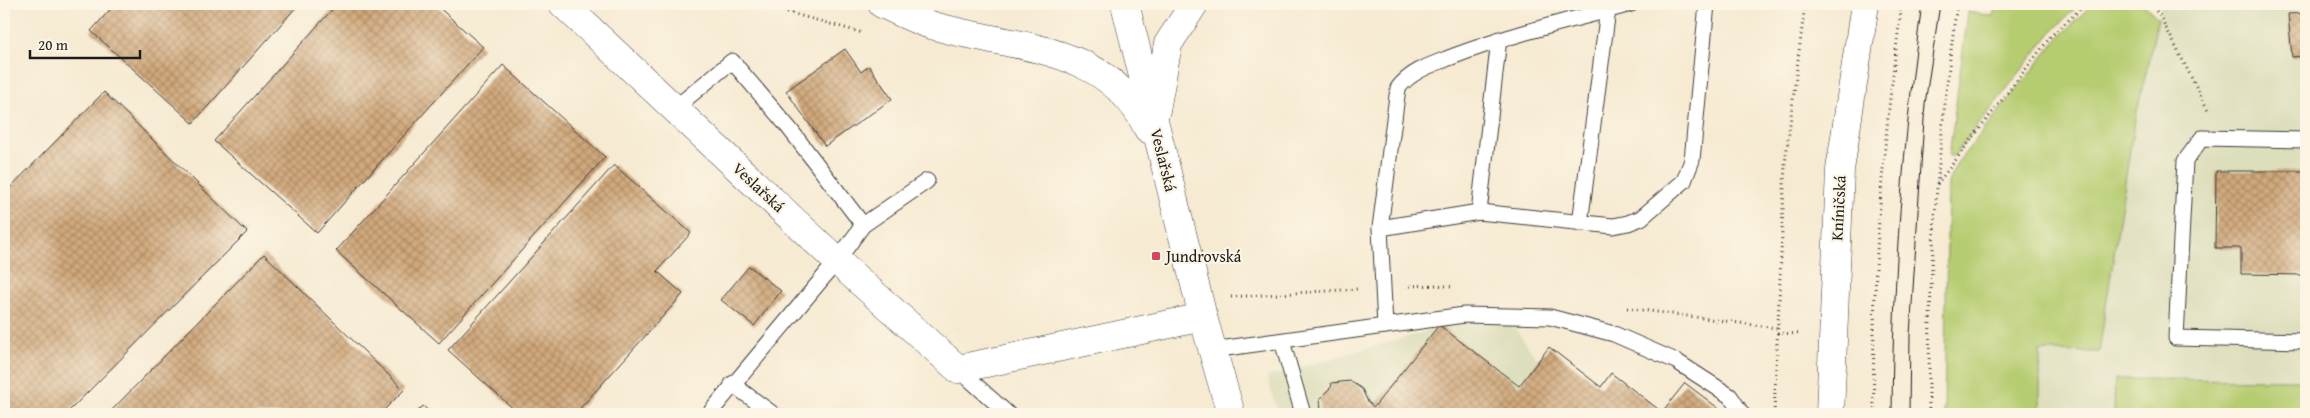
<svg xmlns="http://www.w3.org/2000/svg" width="2310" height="418" viewBox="0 0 2310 418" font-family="'Gentium Book Plus',serif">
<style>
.built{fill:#dddebc}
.grass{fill:#b5cc70;stroke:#687446}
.building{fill:url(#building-cross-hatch)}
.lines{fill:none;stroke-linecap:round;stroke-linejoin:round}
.lane-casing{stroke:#3d3b37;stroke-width:17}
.street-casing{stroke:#3d3b37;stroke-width:29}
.secondary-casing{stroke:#3d3b37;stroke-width:29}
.path{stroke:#3d3b37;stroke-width:3;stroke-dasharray:1 4;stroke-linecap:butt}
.lane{stroke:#fff;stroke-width:15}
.street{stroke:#fff;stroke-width:28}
.secondary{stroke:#fff;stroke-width:28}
.tram{stroke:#1c1c1c;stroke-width:1}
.poi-dot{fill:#d1495b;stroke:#fcf5e5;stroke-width:2}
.labels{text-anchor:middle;stroke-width:4.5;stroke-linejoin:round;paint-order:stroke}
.street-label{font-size:16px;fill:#1c1c1c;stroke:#fcf5e5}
.poi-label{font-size:16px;fill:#1c1c1c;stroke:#fcf5e5;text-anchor:start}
</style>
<defs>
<pattern id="building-cross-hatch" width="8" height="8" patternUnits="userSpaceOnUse" patternTransform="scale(1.25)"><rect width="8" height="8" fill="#d1a97c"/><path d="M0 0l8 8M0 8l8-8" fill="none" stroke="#a98965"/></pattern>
</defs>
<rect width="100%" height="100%" fill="#fcf5e5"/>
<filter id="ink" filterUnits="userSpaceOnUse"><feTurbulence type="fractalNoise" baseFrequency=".02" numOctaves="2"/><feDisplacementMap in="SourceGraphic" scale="10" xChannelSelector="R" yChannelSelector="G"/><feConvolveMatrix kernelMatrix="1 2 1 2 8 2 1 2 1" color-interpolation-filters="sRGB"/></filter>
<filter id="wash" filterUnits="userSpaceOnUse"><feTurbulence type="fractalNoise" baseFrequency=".0096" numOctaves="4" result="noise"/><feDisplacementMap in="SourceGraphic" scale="20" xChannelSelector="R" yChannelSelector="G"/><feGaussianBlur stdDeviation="1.12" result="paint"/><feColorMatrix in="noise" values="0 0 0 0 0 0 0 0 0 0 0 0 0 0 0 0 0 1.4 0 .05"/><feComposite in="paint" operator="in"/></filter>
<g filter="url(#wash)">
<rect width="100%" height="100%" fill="#f6ead2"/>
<!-- built -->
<g class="built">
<polygon points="2161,4 2306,4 2306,414 2040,414 2040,350 2099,351 2133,130"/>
<polygon points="1502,310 1576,414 1278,414 1267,377"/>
</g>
<!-- grass -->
<g class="grass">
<polygon points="1996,4 2079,4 2050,34 1954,156 1949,156 1968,12 1993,16"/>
<polygon points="2092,4 2143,4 2158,18 2133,130 2099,352 2040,351 2040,414 1944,414 1948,182 1957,163 2056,41"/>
<polygon points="2115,379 2306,380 2306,414 2114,414"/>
</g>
<g id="blocks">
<!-- building -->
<g class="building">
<polygon points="115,4 299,4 193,123 91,31"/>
<polygon points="337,4 435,4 483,47 317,233 214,141"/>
<polygon points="2306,13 2306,56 2292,57 2288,14"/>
<polygon points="845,49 861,72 869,66 892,99 825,146 786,91"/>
<polygon points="503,65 605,157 439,343 336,251"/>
<polygon points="104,92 247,232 66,414 4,414 4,194"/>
<polygon points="614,165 691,233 657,271 683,294 575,414 519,414 448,350"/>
<polygon points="2216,171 2306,171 2306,275 2241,274 2241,248 2215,248"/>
<polygon points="264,254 404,390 380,414 108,414"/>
<polygon points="749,266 781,291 754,326 721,300"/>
<polygon points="1439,325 1519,386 1549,347 1601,387 1611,373 1662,412 1685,383 1726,414 1321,414 1320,398 1332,386 1331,383 1350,381 1362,389 1368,402 1374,407"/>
<polygon points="423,406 432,414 415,414"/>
</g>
</g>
</g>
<g filter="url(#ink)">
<use href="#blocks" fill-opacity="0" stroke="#3d3b37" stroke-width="1"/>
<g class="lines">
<defs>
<g id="lane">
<polyline points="675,108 732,61 789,128 863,225"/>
<polyline points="2306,140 2202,138 2185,161 2176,338 2306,341"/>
<polyline points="1479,212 1499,39"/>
<polyline points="1580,223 1608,10"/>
<path d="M1380,228L1398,88C1412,70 1434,64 1454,56C1512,34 1571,20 1631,4"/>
<polyline points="1385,326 1380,228 1479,212 1613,226 1628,223 1641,218 1684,181 1692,160 1707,4"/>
<polyline points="1282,341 1303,414"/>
<polyline points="1212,350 1464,315 1550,317 1614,334 1676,361 1730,396 1742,414"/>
<polyline points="958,369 1008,414"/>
<polyline points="732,384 773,414"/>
<polyline points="709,414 837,261 863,225 927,181"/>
</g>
<polyline id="street" points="563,4 837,261 958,369 1203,317"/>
<g id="secondary">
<path d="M882,4C898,11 915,20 931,25C1011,49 1107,42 1148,129"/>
<polyline points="1125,4 1203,317 1231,414"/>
<polyline points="1156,110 1168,44 1194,4"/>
<polyline points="1830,414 1840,170 1865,4"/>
</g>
</defs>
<!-- lane casing -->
<use href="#lane" class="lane-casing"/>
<!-- street casing -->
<use href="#street" class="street-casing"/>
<!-- secondary casing -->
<use href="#secondary" class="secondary-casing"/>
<!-- path -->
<g class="path">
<polyline points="758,4 863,33"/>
<polyline points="2149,4 2159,14 2209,112"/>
<polyline points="1937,184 2052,35 2086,4"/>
<polyline points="1410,286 1436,285 1454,287"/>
<polyline points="1231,297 1357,289"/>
<polyline points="1627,308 1777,328"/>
<polyline points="1777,333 1802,334"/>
<polyline points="1774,414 1785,164 1805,4"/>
<path d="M1874,414C1871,277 1883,140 1902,4"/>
<path d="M1929,414C1928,274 1938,143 1957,4"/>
</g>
<!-- lane -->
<use href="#lane" class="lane"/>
<!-- street -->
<use href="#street" class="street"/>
<!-- secondary -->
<use href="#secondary" class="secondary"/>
<!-- tram -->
<g class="tram">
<path d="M1892,414C1893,277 1903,140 1922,4"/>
<polyline points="1909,414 1910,335 1925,104 1940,4"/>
</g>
</g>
</g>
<!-- markers -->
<rect class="poi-dot" x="1151" y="251" width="10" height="10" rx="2.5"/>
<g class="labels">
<!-- street labels -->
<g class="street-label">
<text transform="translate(1164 160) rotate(76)" y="6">Veslařská</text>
<text transform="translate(759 187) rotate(43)" y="6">Veslařská</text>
<text transform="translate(1838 208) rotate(-87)" y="6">Kníničská</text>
</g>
<!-- poi labels -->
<g class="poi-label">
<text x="1166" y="262">Jundrovská</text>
</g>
</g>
<!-- margin -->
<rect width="2310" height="418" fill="none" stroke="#fcf5e5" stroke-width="20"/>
<!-- scale -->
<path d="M30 50v8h110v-8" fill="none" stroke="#1c1c1c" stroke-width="2.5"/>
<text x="38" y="50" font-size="15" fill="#1c1c1c" stroke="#fcf5e5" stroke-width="4" paint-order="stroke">20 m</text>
</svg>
